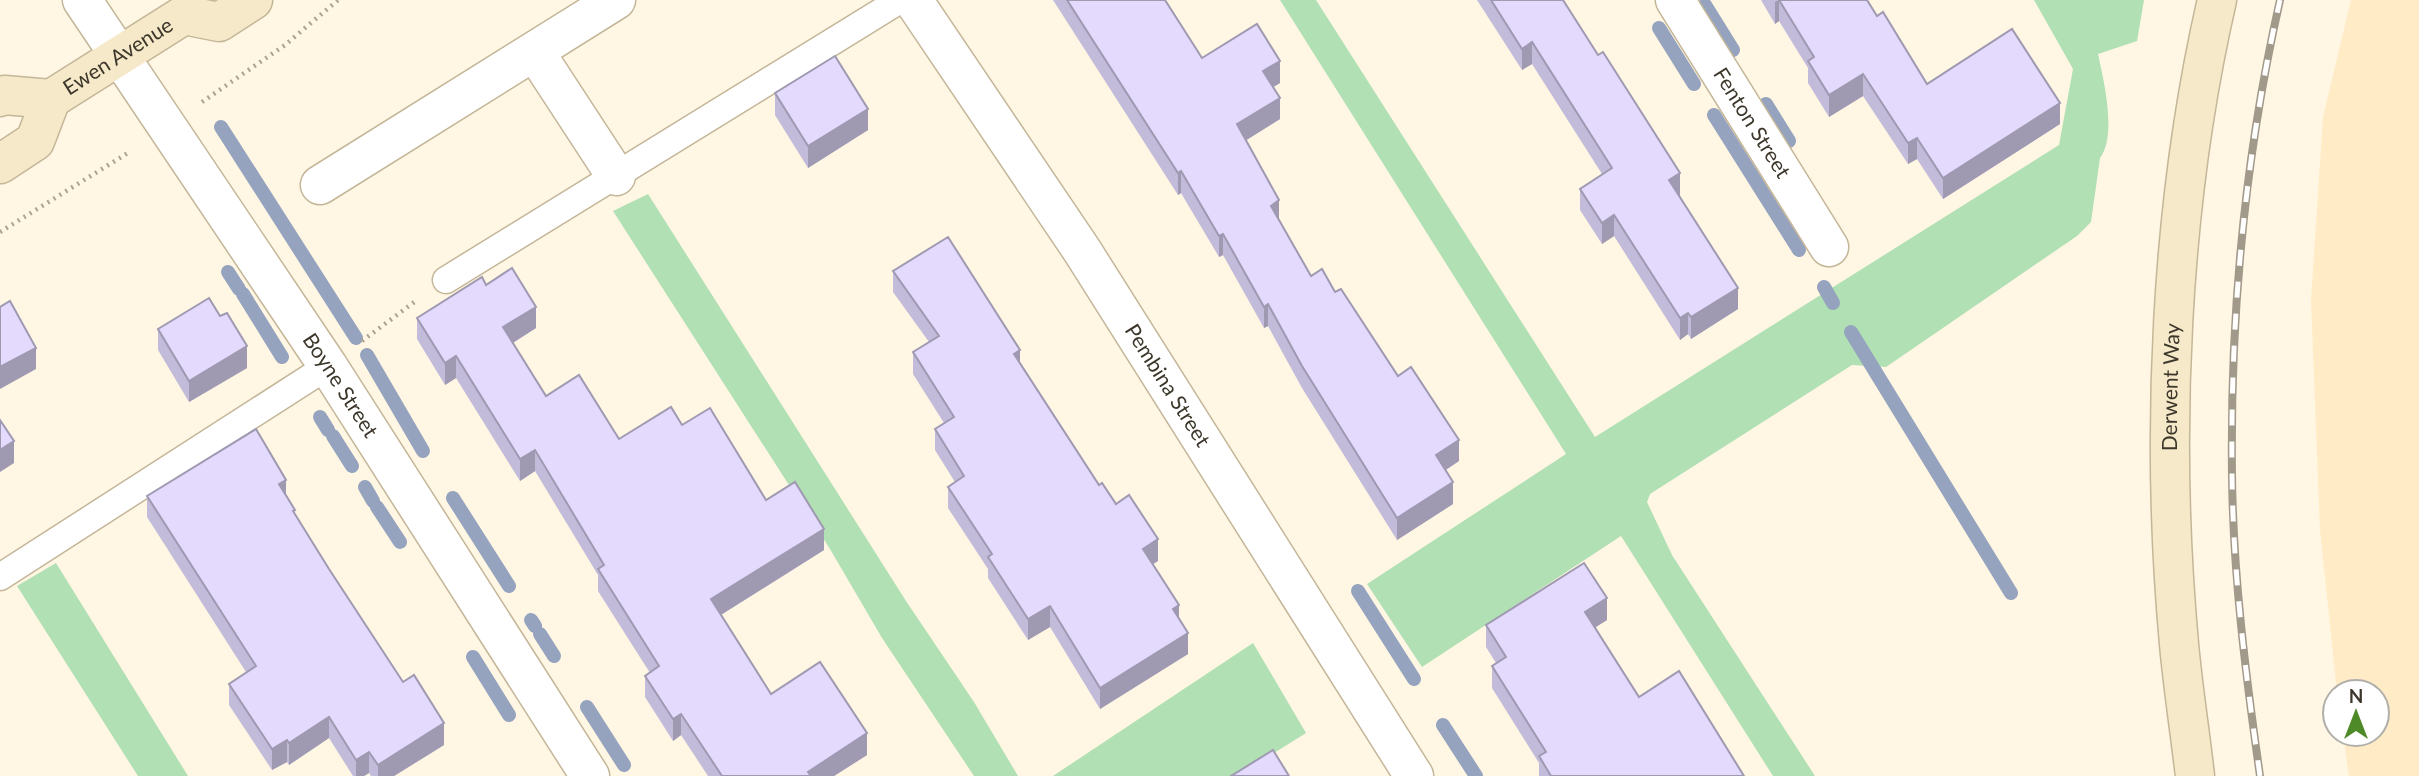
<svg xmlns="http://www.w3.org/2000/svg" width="2419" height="776" viewBox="0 0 2419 776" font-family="Lato,sans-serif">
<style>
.built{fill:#ffecc6}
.green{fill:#b0e0b4}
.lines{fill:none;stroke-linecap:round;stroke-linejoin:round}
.stream{stroke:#95a3be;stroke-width:14}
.lane-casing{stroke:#c4b698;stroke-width:29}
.street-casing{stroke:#c4b698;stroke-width:41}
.secondary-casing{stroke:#c4b698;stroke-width:41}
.path{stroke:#aba393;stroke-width:4.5;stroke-dasharray:2 5;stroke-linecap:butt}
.lane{stroke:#fff;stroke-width:26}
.street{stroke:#fff;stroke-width:38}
.secondary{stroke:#f5e9c9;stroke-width:38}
.rail-casing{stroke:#a1998a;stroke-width:8}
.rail{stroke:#fff;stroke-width:5;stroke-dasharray:16;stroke-linecap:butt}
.wall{fill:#c3bbda}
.shaded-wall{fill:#9f99b1}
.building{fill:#e3dafd;stroke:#9f99b1;stroke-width:2}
.labels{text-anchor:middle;stroke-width:5;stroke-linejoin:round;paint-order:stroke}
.street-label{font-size:21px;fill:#3d372b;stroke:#fff}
</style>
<rect width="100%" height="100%" fill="#fff6e3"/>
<!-- built -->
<polygon class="built" points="2351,0 2419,0 2419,776 2349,776 2343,734 2377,734 2377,692 2337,692 2320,530 2311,300 2323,117"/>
<!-- green -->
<g class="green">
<path d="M1280,0H1316L1595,437L2059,145L2073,69L2034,0H2144L2137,41L2098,54C2104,81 2117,136 2100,158L2091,222L2077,236L1886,367L1852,365L1650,494L1647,502L1672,555L1815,776H1773L1621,536L1422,667L1367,584L1566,454Z"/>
<polygon points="648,194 906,601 974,702 1018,776 974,776 882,638 830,549 613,211"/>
<polygon points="56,563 188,776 138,776 17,586"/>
<polygon points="1253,643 1306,733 1237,776 1053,776"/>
</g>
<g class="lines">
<!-- stream -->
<g class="stream">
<polyline points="1705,5 1733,50"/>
<polyline points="1659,28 1694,84"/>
<polyline points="1766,104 1789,141"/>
<polyline points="1714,115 1799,250"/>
<polyline points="221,127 356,338"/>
<polyline points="228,272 239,289"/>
<polyline points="1824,287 1833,303"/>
<polyline points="243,294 282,357"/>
<polyline points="1851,332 2011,593"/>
<polyline points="367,355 423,451"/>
<polyline points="320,417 328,430"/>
<polyline points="333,436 352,466"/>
<polyline points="365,487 373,501"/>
<polyline points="453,498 509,586"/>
<polyline points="377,507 400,542"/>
<polyline points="1358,591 1414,679"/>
<polyline points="531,620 535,626"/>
<polyline points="540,634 554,656"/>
<polyline points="473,657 509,715"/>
<polyline points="587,707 624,765"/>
<polyline points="1443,725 1476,776"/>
</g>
<defs>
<g id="lane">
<polyline points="446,280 900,0"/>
<polyline points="0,577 328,366"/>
</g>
<g id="street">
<path id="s1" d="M82,0L328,366L590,776"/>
<path id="s2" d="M913,0L1083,252L1414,776"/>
<path id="s3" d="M1675,0L1829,247"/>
<polyline points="535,52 616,176"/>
<polyline points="320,185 616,0"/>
</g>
<g id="secondary">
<path id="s4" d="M0,97L4,95L51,99L184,15L219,22L253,0"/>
<polyline points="0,164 35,141 51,99"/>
<path id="s5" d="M2195,776C2190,732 2183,688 2179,644C2160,436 2170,204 2217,0"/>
</g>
</defs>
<!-- lane casing -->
<use href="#lane" class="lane-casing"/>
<!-- street casing -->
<use href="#street" class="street-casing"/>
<!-- secondary casing -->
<use href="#secondary" class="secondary-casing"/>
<!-- path -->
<g class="path">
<polyline points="202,102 285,45 338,0"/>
<polyline points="0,232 131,151"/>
<polyline points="362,341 417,300"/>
</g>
<!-- lane -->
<use href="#lane" class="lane"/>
<!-- street -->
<use href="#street" class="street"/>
<!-- secondary -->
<use href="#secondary" class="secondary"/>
<defs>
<path id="rail" d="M2260,776C2246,677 2233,575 2232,475C2230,316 2245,155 2280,0"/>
</defs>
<!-- rail casing -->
<use href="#rail" class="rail-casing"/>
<!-- rail -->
<use href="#rail" class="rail"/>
</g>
<!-- wall -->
<g class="wall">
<polygon points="1053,0 1165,0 1202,58 1280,83 1273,87 1280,119 1246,140 1279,220 1311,276 1335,292 1398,376 1459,461 1446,470 1453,504 1397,540 1302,388 1268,326 1264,328 1223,255 1219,257 1181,193 1178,195"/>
<polygon points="1477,0 1563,0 1680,195 1679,195 1738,309 1691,339 1688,334 1680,340 1614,236 1602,244 1580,210 1580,189 1602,174 1532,64 1522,70"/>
<polygon points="1761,0 1867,0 1877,16 1927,84 2060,124 1943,199 1917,159 1908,164 1863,96 1829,117 1808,83 1808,68 1779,21 1775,24"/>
<polygon points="775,93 868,130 808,168 775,115"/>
<polygon points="893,271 1020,364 1099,485 1116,504 1158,561 1153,564 1179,617 1188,654 1100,709 1050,627 1028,640 988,578 988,569 948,508 948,487 955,482 935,450 935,429 944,423 913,374 913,352 929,342 893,292"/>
<polygon points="486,285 536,328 513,343 546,396 619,439 682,425 824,550 721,615 771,694 867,755 834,776 708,776 681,735 673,741 645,697 645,676 650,673 598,591 598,575 535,471 520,481 456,378 445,385 417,339 417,318"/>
<polygon points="158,329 247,368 189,402 158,350"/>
<polygon points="286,495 295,515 329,569 444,745 394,776 371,776 369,773 364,776 353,776 329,738 289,765 287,762 272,770 229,705 229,684 246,672 147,517 147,496"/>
<polygon points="1607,620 1595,627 1639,697 1744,776 1539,776 1539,763 1492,688 1492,666 1496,663 1486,647 1486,625"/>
</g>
<!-- shaded-wall -->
<g class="shaded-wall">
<polygon points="1779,0 1779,21 1775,24 1775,2"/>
<polygon points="1532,42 1532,64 1522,70 1522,49"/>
<polygon points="1280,61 1280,83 1263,93 1263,71"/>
<polygon points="1863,74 1863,96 1829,117 1829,95"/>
<polygon points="1280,98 1280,119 1237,146 1237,124"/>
<polygon points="2060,103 2060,124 1943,199 1943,178"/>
<polygon points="868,109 868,130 808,168 808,146"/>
<polygon points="1917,138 1917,159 1908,164 1908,143"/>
<polygon points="1181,171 1181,193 1178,195 1178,173"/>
<polygon points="1680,173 1680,195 1669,201 1669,180"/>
<polygon points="1279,200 1279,222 1271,206"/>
<polygon points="1614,215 1614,236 1602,244 1602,223"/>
<polygon points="1223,234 1223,255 1219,257 1219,236"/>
<polygon points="1738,288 1738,309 1691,339 1691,317"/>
<polygon points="1268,304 1268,326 1264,328 1264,307"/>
<polygon points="536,307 536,328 503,349 503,327"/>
<polygon points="1688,313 1688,334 1680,340 1680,318"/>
<polygon points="247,346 247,368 189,402 189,381"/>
<polygon points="36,348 36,369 0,389 0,367"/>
<polygon points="1020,350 1020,371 1014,354"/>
<polygon points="456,356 456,378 445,385 445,363"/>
<polygon points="1459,440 1459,461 1436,476 1436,455"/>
<polygon points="14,441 14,463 0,472 0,450"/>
<polygon points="535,450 535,471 520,481 520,459"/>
<polygon points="286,480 286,501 279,484"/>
<polygon points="1453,482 1453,504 1397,540 1397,518"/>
<polygon points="824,529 824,550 711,621 711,599"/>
<polygon points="1158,539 1158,561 1143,570 1143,549"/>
<polygon points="1607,598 1607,620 1585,634 1585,612"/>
<polygon points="1179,605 1179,626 1173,609"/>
<polygon points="1050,606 1050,627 1028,640 1028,619"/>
<polygon points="1188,633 1188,654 1100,709 1100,688"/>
<polygon points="681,714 681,735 673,741 673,719"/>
<polygon points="329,717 329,738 289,765 289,743"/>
<polygon points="444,723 444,745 394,776 378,776 378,765"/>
<polygon points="867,733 867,755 834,776 808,776 808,772"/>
<polygon points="287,740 287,762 272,770 272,749"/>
<polygon points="369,752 369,773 364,776 356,776 356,760"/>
</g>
<!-- building -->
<g class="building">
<polygon points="1067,0 1165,0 1202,58 1257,24 1280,61 1263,71 1280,98 1237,124 1279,200 1271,206 1311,276 1322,269 1335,292 1341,289 1398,376 1411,367 1459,440 1436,455 1453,482 1397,518 1302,366 1268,304 1264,307 1223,234 1219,236 1181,171 1178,173"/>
<polygon points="1491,0 1563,0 1598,55 1603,52 1680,173 1669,180 1738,288 1691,317 1688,313 1680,318 1614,215 1602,223 1580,189 1612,168 1532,42 1522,49"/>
<polygon points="1779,0 1867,0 1877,16 1883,12 1927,84 2012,29 2060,103 1943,178 1917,138 1908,143 1863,74 1829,95 1808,61 1814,57"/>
<polygon points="835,56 868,109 808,146 775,93"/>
<polygon points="948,237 1020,350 1014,354 1099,485 1102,483 1116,504 1129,495 1158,539 1143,549 1179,605 1173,609 1188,633 1100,688 1050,606 1028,619 988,557 992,554 948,487 964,476 935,429 954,417 913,352 939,336 893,271"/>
<polygon points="512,268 536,307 503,327 546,396 579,375 619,439 671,407 682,425 710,408 766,500 795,482 824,529 711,599 771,694 820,662 867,733 808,772 811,776 722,776 681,714 673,719 645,676 659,666 598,569 604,565 535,450 520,459 456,356 445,363 417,318 482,277 486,285"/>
<polygon points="209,298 220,316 227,313 247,346 189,381 158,329"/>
<polygon points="10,301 36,348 0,367 0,307"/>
<polygon points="0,420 14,441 0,450"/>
<polygon points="256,429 286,480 279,484 295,510 293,511 329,569 403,682 414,675 444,723 378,765 369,752 356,760 329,717 289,743 287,740 272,749 229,684 256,666 147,496"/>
<polygon points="1584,563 1607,598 1585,612 1639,697 1679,671 1744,776 1551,776 1539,756 1546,752 1492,666 1506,657 1486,625"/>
<polygon points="1273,750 1289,776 1231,776"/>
</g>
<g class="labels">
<!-- street labels -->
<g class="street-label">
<text dy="7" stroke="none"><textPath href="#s4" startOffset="131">Ewen Avenue</textPath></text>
<text dy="7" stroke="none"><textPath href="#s3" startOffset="145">Fenton Street</textPath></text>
<text dy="7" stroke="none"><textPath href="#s1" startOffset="464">Boyne Street</textPath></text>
<text dy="7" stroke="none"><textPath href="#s2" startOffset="462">Pembina Street</textPath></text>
<text dy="7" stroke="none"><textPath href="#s5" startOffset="390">Derwent Way</textPath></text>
</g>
</g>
<!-- north arrow -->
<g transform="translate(2356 713)"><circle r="33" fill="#ffffff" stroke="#b1afaa" stroke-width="2"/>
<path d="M0-5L12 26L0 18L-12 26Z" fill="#4f8a29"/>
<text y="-10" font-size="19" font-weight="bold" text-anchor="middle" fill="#3d372b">N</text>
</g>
</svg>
